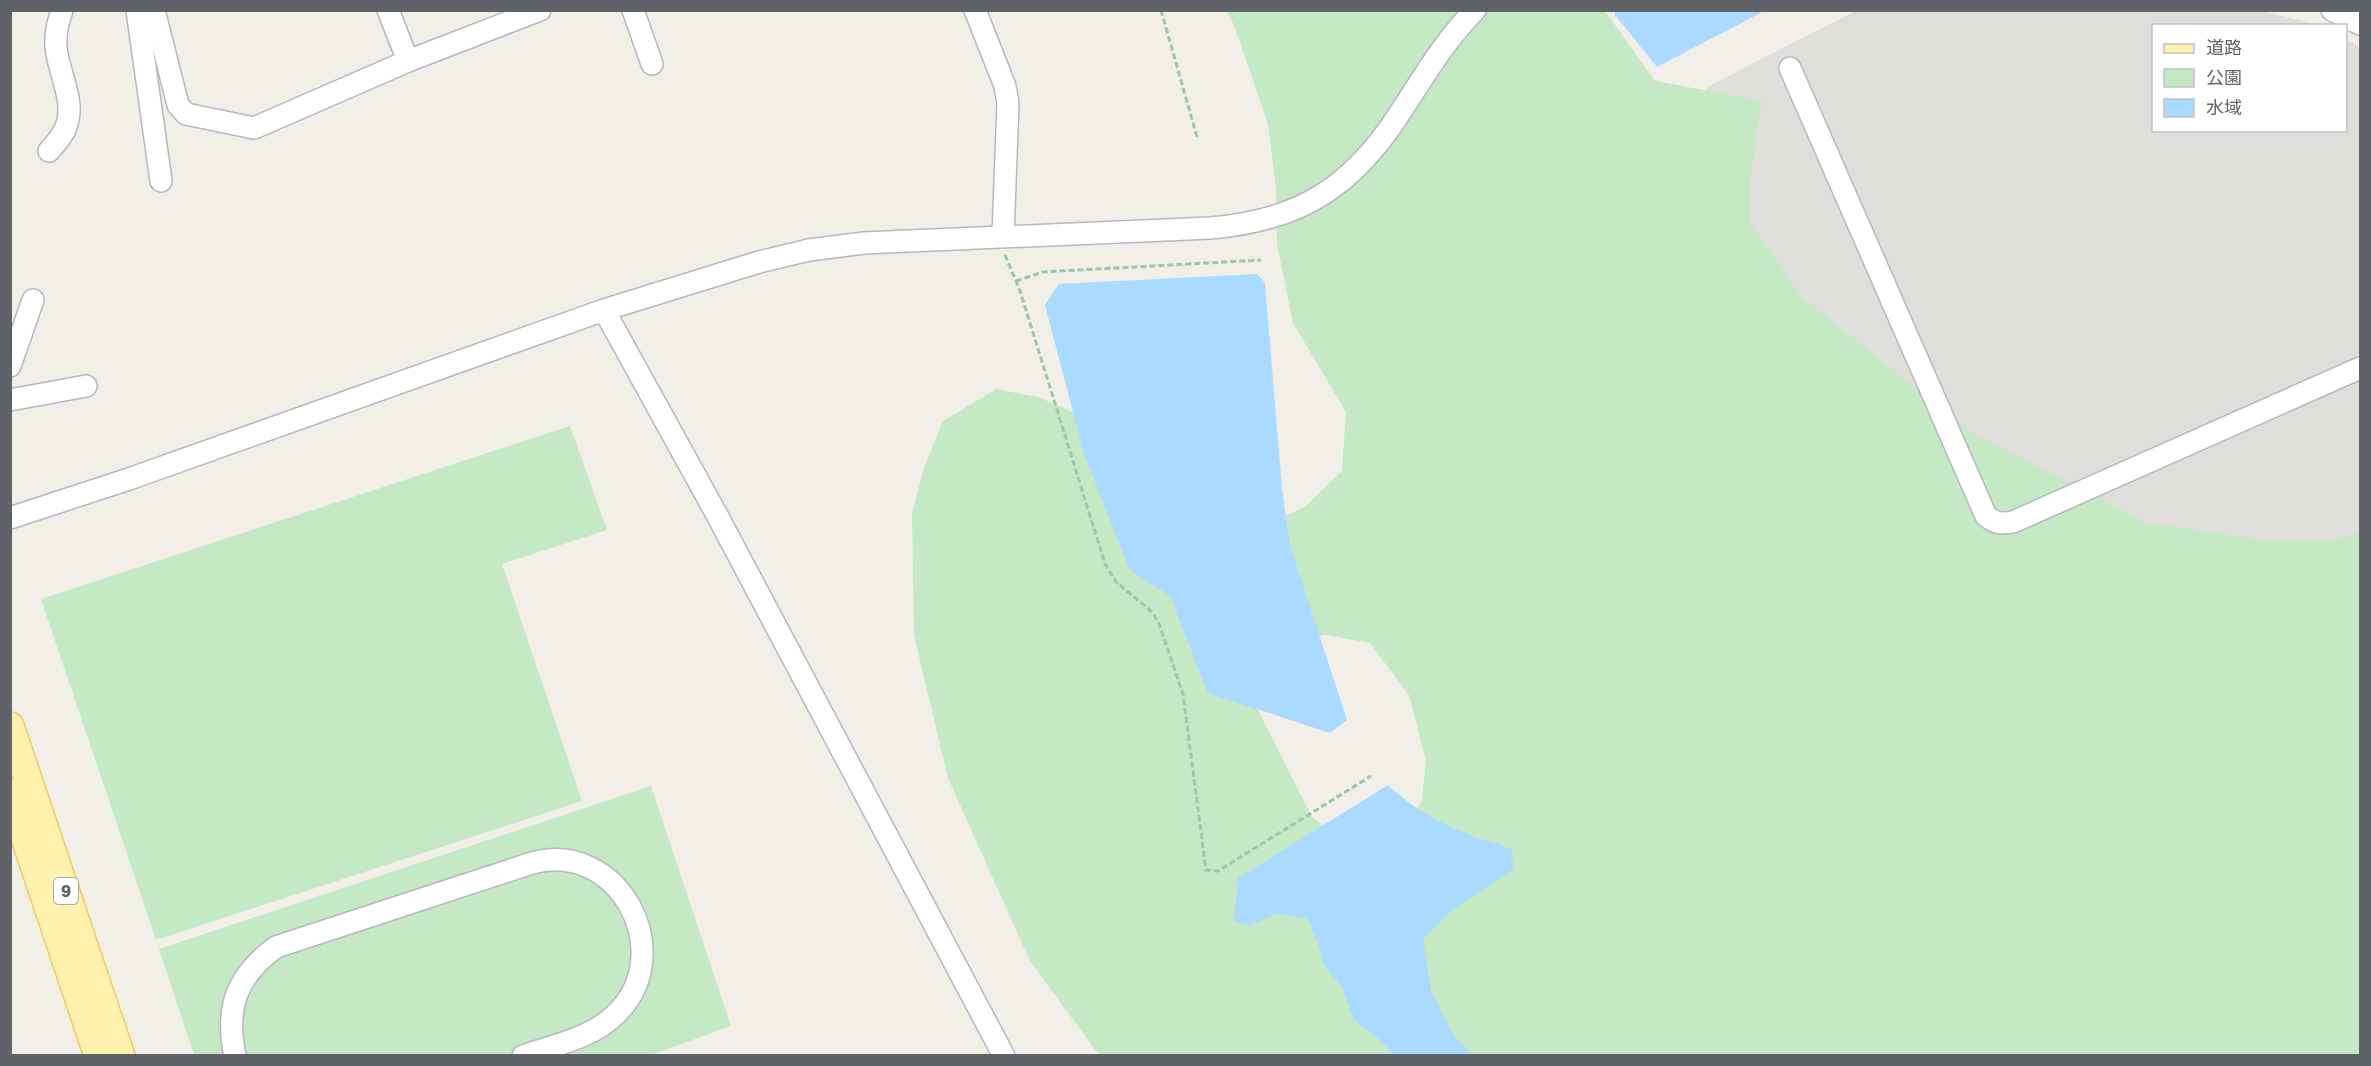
<svg xmlns="http://www.w3.org/2000/svg" width="2371" height="1066" viewBox="0 0 2371 1066" font-family="'Golos Text','Noto Sans JP',sans-serif">
<style>
.industrial{fill:#e0deda}
.green{fill:#c5e8c5;fill-rule:evenodd}
.water{fill:#aadaff}
.lines{fill:none;stroke-linecap:round;stroke-linejoin:round}
.minor-casing{stroke:#b5b8bc;stroke-width:24}
.major-casing{stroke:#f2c960;stroke-width:30}
.path{stroke:#9cc7a9;stroke-width:3;stroke-dasharray:6 3;stroke-linecap:butt}
.minor{stroke:#fff;stroke-width:21}
.major{stroke:#fff2af;stroke-width:27}
.labels{text-anchor:middle;stroke-width:6;stroke-linejoin:round;paint-order:stroke}
.shield{fill:#fff;stroke:#8f9295;stroke-width:1.5}
.shield-label{font-size:16px;font-weight:bold;fill:#5f6368}
</style>
<rect width="100%" height="100%" fill="#f1efe8"/>
<!-- industrial -->
<polygon class="industrial" points="1855,11 2262,11 2317,25 2154,26 2154,130 2346,130 2346,39 2360,47 2360,659 1764,464 1701,130 1707,87"/>
<!-- green -->
<g class="green">
<path d="M1226,11H1605L1655,81L1762,101L1750,177V223L1802,297L1972,433L2148,523L2264,540H2333L2360,533V1055H1099L1030,961L948,778L914,635L912,513L925,465L943,421L996,389L1038,397L1103,425L1262,527L1306,506L1342,471L1346,412L1293,323L1277,244L1276,189L1268,124L1234,25ZM1326,635L1370,643L1409,695L1426,761L1422,800L1411,821L1340,838L1312,817L1259,712L1263,686L1298,639Z"/>
<polygon points="570,426 607,530 502,564 582,801 156,940 41,599"/>
<polygon points="651,786 731,1026 648,1056 194,1055 159,949"/>
</g>
<!-- water -->
<g class="water">
<polygon points="1615,11 1615,10 1764,11 1657,67 1615,15"/>
<polygon points="1257,274 1265,283 1282,489 1290,546 1347,720 1330,733 1208,693 1170,596 1130,570 1084,454 1045,305 1059,284"/>
<path d="M1388,785C1411,807 1442,825 1472,836C1487,841 1499,843 1512,850L1513,869L1450,912L1423,938L1431,991L1455,1037L1472,1055H1394L1381,1041L1354,1020L1342,987L1324,965L1318,943L1307,918L1276,914L1250,925L1234,921L1238,878Z"/>
</g>
<g class="lines">
<defs>
<g id="minor">
<polyline points="137,10 161,181"/>
<polyline points="154,10 178,105 186,114 254,128 408,61 540,10"/>
<polyline points="388,10 408,61"/>
<polyline points="633,10 652,64"/>
<polyline points="975,10 1005,86 1008,103 1003,236"/>
<polyline points="2332,10 2360,24"/>
<path d="M1790,68L1986,516C1997,524 2001,524 2013,522L2360,368"/>
<path d="M49,151C56,143 64,135 67,124C75,100 58,71 56,47C55,33 58,23 62,10"/>
<polyline points="604,310 717,515 1004,1056"/>
<polyline points="10,366 33,300"/>
<polyline points="10,400 86,386"/>
<path d="M10,518L129,479L604,310L759,262L809,250L864,243L1211,228C1290,221 1342,195 1389,129C1417,89 1440,45 1475,10"/>
<path d="M235,1056C225,1008 236,976 276,947L532,863C617,839 679,951 617,1013C593,1038 554,1045 523,1056"/>
</g>
<g id="major">
<polyline points="10,726 121,1056"/>
<polyline points="10,793 98,1056"/>
</g>
</defs>
<!-- minor casing -->
<use href="#minor" class="minor-casing"/>
<!-- major casing -->
<use href="#major" class="major-casing"/>
<!-- path -->
<g class="path">
<polyline points="1161,10 1197,137"/>
<polyline points="1005,255 1020,291 1105,564 1116,582 1151,611 1158,621 1183,694 1206,870 1218,871 1371,776"/>
<polyline points="1016,281 1043,272 1261,260"/>
</g>
<!-- minor -->
<use href="#minor" class="minor"/>
<!-- major -->
<use href="#major" class="major"/>
</g>
<g class="labels">
<!-- shield labels -->
<rect class="shield" x="54" y="878" width="24" height="26" rx="4.5"/>
<g class="shield-label">
<text x="66" y="897">9</text>
</g>
</g>
<!-- border -->
<rect width="2371" height="1066" fill="none" stroke="#5f6368" stroke-width="24"/>
<!-- legend -->
<rect x="2152" y="24" width="195" height="108" fill="#ffffff" stroke="#bfc1c3" stroke-width="1.5"/>
<rect x="2164" y="44" width="30" height="9" fill="#fff2af" stroke="#bfc1c3" stroke-width="1.5"/>
<text x="2206" y="54" font-size="18" fill="#5f6368">道路</text>
<rect x="2164" y="69" width="30" height="18" fill="#c5e8c5" stroke="#bfc1c3" stroke-width="1.5"/>
<text x="2206" y="84" font-size="18" fill="#5f6368">公園</text>
<rect x="2164" y="99" width="30" height="18" fill="#aadaff" stroke="#bfc1c3" stroke-width="1.5"/>
<text x="2206" y="114" font-size="18" fill="#5f6368">水域</text>
</svg>
